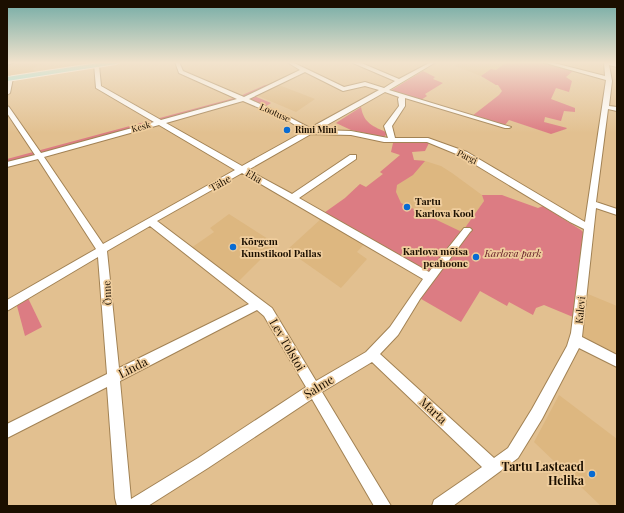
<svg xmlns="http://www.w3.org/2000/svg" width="624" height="513" viewBox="0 0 624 513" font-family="'Playfair Display',serif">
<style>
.built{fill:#ddb780}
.green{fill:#dc7c83}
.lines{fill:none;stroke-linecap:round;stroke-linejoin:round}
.minor-casing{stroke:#a28254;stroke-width:2}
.major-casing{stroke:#fff;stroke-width:2}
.minor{fill:#fff;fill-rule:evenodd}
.major{fill:#85e9e9;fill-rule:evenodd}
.poi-dot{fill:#086bd3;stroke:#efcd9d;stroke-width:1.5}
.labels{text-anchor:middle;stroke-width:3.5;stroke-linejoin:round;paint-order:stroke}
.far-street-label{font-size:9px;fill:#1b0f00;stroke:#efcd9d}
.far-poi-label{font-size:9px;font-weight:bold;fill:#1b0f00;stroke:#efcd9d;text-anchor:start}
.street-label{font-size:10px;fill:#1b0f00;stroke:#efcd9d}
.poi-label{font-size:10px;font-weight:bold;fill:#1b0f00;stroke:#efcd9d;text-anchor:start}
.park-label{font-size:10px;font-style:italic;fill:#5f1723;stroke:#efcd9d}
.near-street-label{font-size:12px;fill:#1b0f00;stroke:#efcd9d}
.near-poi-label{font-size:12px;font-weight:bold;fill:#1b0f00;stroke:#efcd9d;text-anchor:end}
</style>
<rect width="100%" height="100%" fill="#e2c090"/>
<!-- built -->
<g class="built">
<polygon points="13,62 47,62 31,69 38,72 7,77 7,64"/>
<polygon points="460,62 516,62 506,70 496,85 486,78 455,66"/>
<polygon points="276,84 297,92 315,99 296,112 256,95"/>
<polygon points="414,160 422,160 441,166 452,173 482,195 484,201 462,232 345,198 360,184 366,187 383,174 380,172"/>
<polygon points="229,214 276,244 237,283 191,248 214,232 210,228"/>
<polygon points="322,218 365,243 357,252 367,259 341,288 287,250"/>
<polygon points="588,294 617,306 617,354 582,337"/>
<polygon points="559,395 617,439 617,506 601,506 534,442"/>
</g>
<!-- green -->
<g class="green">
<polygon points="507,62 513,64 516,62 541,62 573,71 566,77 572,81 569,92 556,88 551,99 575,108 575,112 564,111 561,121 545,117 544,122 567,128 566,129 551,134 509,120 505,125 472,116 499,95 502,91 498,85 496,85 481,76 491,69 496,70"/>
<polygon points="423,71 435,77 433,79 443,83 425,94 427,96 421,100 390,91"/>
<polygon points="274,84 254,96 271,103 266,106 247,99 7,165 7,159 238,97 265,85"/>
<path d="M361,107C364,124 373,126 388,133L384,137L351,130L336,123Z"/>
<polygon points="400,142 429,143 425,151 412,152 414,160 425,161 413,175 397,185 396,192 401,203 462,232 484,201 482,195 502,195 538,208 543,206 581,230 583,232 573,317 544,305 536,308 533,315 509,302 507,306 480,291 461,322 416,296 429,278 321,215 345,198 360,184 366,187 383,174 380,172 400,155 391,152 393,143"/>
<polygon points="28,298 42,327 25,336 17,306"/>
</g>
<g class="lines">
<defs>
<g id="minor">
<polygon points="7,62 15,62 7,65"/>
<path d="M175,62H179L183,71L244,97L300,70L287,62H292L344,87L365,82L384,88L395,81L353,63V62H359L399,79L431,62H436L389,90L511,127L509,128H505L405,98V106L392,126L395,138H428L467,152L585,222L606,80L542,62H550L605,76L604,62L617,63V67L609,65L612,81L609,106L617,107V111L608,109L596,202L617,209V215L596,208L582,337L617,355V367L579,348L542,419L518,458L453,506H432L434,500L482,467L372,362L322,392L391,506H374L312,399L208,468L148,506H117L115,498L107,387L7,438V424L107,374L98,257L7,311V300L96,249L38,159L7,167V162L35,155L7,113V106L9,107L41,153L154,122L96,88L94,64L99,65L101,86L161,120L237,99L179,73ZM305,72L343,91L365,86L379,90L310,128L289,117L249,99ZM385,92L399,97L398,99L399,106L384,126L388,138L351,131L318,130ZM243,101L285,119L305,131L242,166L166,123ZM159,125L235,170L103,244L44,157ZM311,134L351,135L384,142H427L461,156L570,222L584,229L571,333L567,346L532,409L508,448L494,458L380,354L398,335L420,299L470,232L472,230L470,228H464L429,272L299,198L356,159V155H350L292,194L248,170ZM242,173L423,279L390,327L366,352L316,381L272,308L157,221ZM150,226L249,304L119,368L107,251ZM257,310L264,316L306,387L198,458L131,499L120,381Z"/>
<polygon points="10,76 13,78 10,93 7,95 7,78"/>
</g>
<polygon id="major" points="105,62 120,62 116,64 7,81 7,77"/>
</defs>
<!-- minor casing -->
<use href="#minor" class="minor-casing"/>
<!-- major casing -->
<use href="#major" class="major-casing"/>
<!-- minor -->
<use href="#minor" class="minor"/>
<!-- major -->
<use href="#major" class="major"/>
</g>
<!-- sky -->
<linearGradient id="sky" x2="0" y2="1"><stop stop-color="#72aba5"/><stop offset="0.47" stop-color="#f2e3cd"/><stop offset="1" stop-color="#f2e3cd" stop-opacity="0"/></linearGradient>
<rect width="624" height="133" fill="url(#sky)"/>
<!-- markers -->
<g class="poi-dot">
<circle cx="287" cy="130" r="4"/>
<circle cx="407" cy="207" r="4"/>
<circle cx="233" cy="247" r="4"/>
<circle cx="476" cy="257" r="4"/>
<circle cx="592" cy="474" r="4"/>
</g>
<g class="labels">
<!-- far-street labels -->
<g class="far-street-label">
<text transform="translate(275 113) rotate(24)" y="3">Lootuse</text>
<text transform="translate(141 127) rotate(-16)" y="3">Kesk</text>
<text transform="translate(467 157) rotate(27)" y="3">Pargi</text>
</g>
<!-- far-poi labels -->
<g class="far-poi-label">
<text x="295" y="133">Rimi Mini</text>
</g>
<!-- street labels -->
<g class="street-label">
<text transform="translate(254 176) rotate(30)" y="4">Eha</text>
<text transform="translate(220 183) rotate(-29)" y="4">Tähe</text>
<text transform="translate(107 293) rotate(-94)" y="4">Õnne</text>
<text transform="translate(580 310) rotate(-84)" y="4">Kalevi</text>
</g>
<!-- poi labels -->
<g class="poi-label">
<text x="415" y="205">Tartu<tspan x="415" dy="12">Karlova Kool</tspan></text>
<text x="241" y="245">Kõrgem<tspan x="241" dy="12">Kunstikool Pallas</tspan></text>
<text x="468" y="255" text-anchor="end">Karlova mõisa<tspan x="468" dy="12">peahoone</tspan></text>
</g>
<!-- park labels -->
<g class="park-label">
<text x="513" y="257">Karlova park</text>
</g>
<!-- near-street labels -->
<g class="near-street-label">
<text transform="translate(287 345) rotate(60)" y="4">Lev Tolstoi</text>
<text transform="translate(133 368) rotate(-27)" y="4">Linda</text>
<text transform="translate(319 387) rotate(-32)" y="4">Salme</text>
<text transform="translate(433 411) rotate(43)" y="4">Marta</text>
</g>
<!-- near-poi labels -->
<g class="near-poi-label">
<text x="584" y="471">Tartu Lasteaed<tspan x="584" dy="14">Helika</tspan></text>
</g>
</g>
<!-- border -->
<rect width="624" height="513" fill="none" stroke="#1b0f00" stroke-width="16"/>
</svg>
